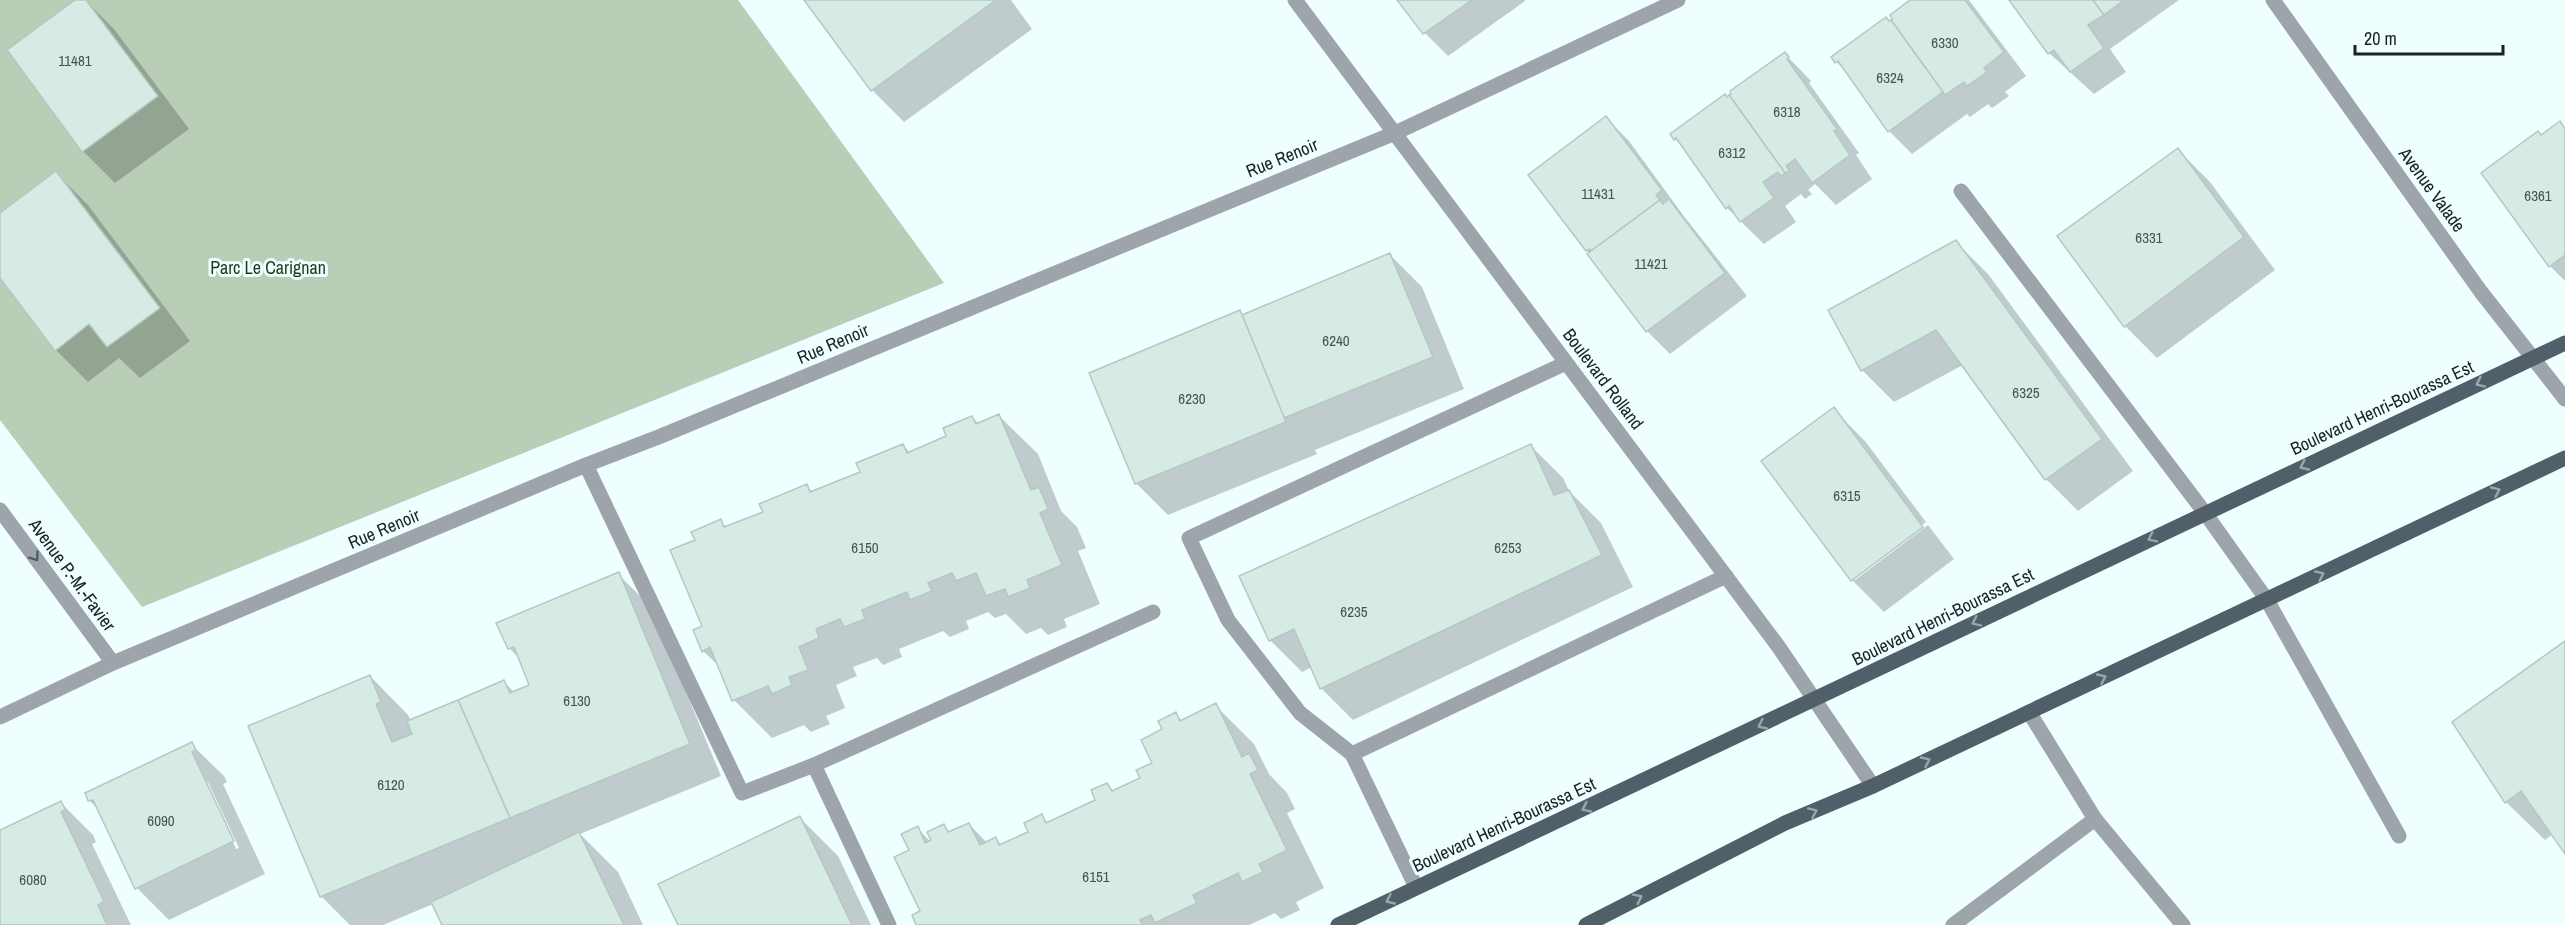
<svg xmlns="http://www.w3.org/2000/svg" width="2565" height="925" viewBox="0 0 2565 925" font-family="'Archivo Narrow',sans-serif">
<style>
.green{fill:#bacdb7}
.shadow{fill:#0003;fill-rule:evenodd}
.building{fill:#d5ebe3;stroke:#b3c9c1;stroke-width:1.5}
.lines{fill:none;stroke-linecap:round;stroke-linejoin:round}
.minor{stroke:#9da5aa;stroke-width:15}
.major{stroke:#516068;stroke-width:15}
.oneway{stroke:#98a7ac}
.oneway2{stroke:#545d5f}
.labels{text-anchor:middle;stroke-width:6;stroke-linejoin:round;paint-order:stroke}
.number-label{font-size:15px;fill:#485452}
.street-label{font-size:18px;fill:#192222;stroke:#effeff}
.park-label{font-size:18px;fill:#1d3c18;stroke:#effeff}
</style>
<rect width="100%" height="100%" fill="#effeff"/>
<!-- green -->
<polygon class="green" points="0,0 738,0 944,283 142,607 0,420"/>
<!-- shadow -->
<g class="shadow">
<polygon points="78,0 85,0 114,29 189,129 115,183 83,151"/>
<polygon points="806,0 1011,0 1032,29 904,122 872,90"/>
<polygon points="1399,0 1525,0 1525,1 1448,56 1425,33"/>
<polygon points="1913,0 1969,0 2026,76 2005,92 2009,96 1992,108 1988,104 1970,117 1967,114 1912,154 1889,131 1848,74 1833,58 1890,23"/>
<polygon points="2011,0 2179,0 2110,49 2126,72 2094,94 2049,53"/>
<polygon points="1785,54 1811,81 1809,83 1859,153 1856,155 1872,179 1836,205 1815,184 1808,190 1812,194 1805,199 1801,194 1785,206 1796,222 1764,244 1727,208 1687,150 1675,139"/>
<polygon points="1606,118 1629,141 1683,215 1747,296 1670,354 1647,331 1587,250"/>
<polygon points="2560,123 2565,129 2565,281 2550,266 2541,137"/>
<polygon points="2178,150 2210,182 2275,270 2157,358 2125,326"/>
<polygon points="56,173 88,205 190,341 140,378 119,358 88,382 56,350 0,276 0,215"/>
<polygon points="1956,242 1988,274 2133,471 2078,511 2046,479 1963,365 1894,402 1862,370"/>
<polygon points="1390,255 1422,287 1464,389 1315,450 1317,454 1168,515 1136,483 1240,312 1243,316"/>
<polygon points="1833,409 1865,441 1926,522 1855,576 1855,580 1928,525 1954,559 1884,612 1852,580"/>
<polygon points="999,416 1038,454 1061,511 1077,527 1086,548 1078,551 1100,604 1064,619 1067,627 1048,635 1041,628 1026,634 1006,614 995,618 988,612 966,621 969,629 950,637 943,631 899,649 902,657 883,665 877,658 853,667 857,676 836,685 845,708 826,716 830,724 811,732 804,725 772,738 734,700 721,668 703,651 704,627 697,541 720,521 727,528 765,513 806,486 813,492 862,472 903,445 910,453 948,437 972,417 979,424"/>
<polygon points="1531,446 1563,478 1569,491 1601,523 1633,587 1353,720 1321,688 1312,667 1302,672 1270,640"/>
<polygon points="618,574 650,606 721,776 580,834 618,872 643,925 443,925 433,904 383,925 350,925 321,896 370,676 408,715 411,721 504,682 515,693 531,686 521,660 509,648"/>
<polygon points="2565,643 2565,851 2553,834 2545,840 2506,802"/>
<polygon points="1215,705 1254,744 1269,774 1287,793 1295,809 1287,813 1324,888 1296,902 1300,910 1281,919 1275,913 1249,925 918,925 922,912 911,851 917,828 934,845 944,826 950,833 969,824 987,843 996,839 1002,845 1030,832 1041,816 1049,824 1097,800 1107,785 1114,792 1142,779 1154,763 1164,729 1176,714 1182,721"/>
<path d="M191,744L224,776L227,782L223,784L265,874L169,920L137,888L100,811L89,800ZM204,782H208L239,848L236,849Z"/>
<polygon points="61,803 93,835 96,842 92,844 131,925 0,925 0,832"/>
<polygon points="800,818 838,856 871,925 680,925"/>
</g>
<!-- building -->
<g class="building">
<polygon points="75,0 86,0 158,96 82,152 7,50"/>
<polygon points="804,0 996,0 871,91"/>
<polygon points="1397,0 1472,0 1423,34"/>
<polygon points="1910,0 1965,0 2004,52 1984,68 1987,72 1967,86 1964,82 1945,95 1891,20 1892,19 1890,15"/>
<polygon points="2009,0 2093,0 2104,15 2088,25 2104,48 2070,72 2054,50 2048,54"/>
<polygon points="2093,0 2124,0 2104,15"/>
<polygon points="1886,17 1889,21 1891,20 1943,92 1888,132 1838,61 1835,63 1831,57"/>
<polygon points="1785,52 1789,57 1787,59 1837,129 1834,131 1850,155 1812,183 1795,159 1786,166 1790,171 1785,173 1729,95 1731,94 1730,91"/>
<polygon points="1725,94 1727,97 1729,95 1785,173 1781,176 1778,172 1763,182 1774,198 1740,222 1729,206 1726,209 1676,138 1674,140 1670,134"/>
<polygon points="1606,116 1662,190 1656,195 1660,200 1591,251 1590,249 1586,251 1528,175"/>
<polygon points="2560,121 2565,129 2565,255 2549,267 2481,173 2538,131 2541,135"/>
<polygon points="2178,148 2244,237 2124,327 2057,236"/>
<polygon points="56,171 160,308 107,347 89,324 55,351 0,278 0,213"/>
<polygon points="1669,199 1725,273 1646,332 1587,254 1660,200 1663,204"/>
<polygon points="1956,240 2102,439 2045,480 1936,330 1861,371 1828,310"/>
<polygon points="1390,253 1433,357 1284,418 1242,315"/>
<polygon points="1240,310 1286,422 1135,484 1089,373"/>
<polygon points="1834,407 1923,527 1851,581 1761,461"/>
<polygon points="999,414 1031,490 1039,487 1048,509 1040,513 1062,565 1027,580 1030,588 1008,597 1005,589 986,596 976,573 956,581 952,573 928,583 932,591 910,600 907,592 862,610 865,619 844,627 840,619 816,629 819,638 799,647 808,670 789,677 792,685 772,694 768,686 732,701 710,647 702,652 693,630 702,626 670,550 695,540 691,532 721,519 724,527 763,512 759,504 807,484 810,492 860,472 856,463 903,444 907,453 946,436 943,428 972,416 976,424"/>
<polygon points="1531,444 1554,495 1569,490 1602,555 1320,689 1294,629 1269,641 1239,576"/>
<polygon points="619,572 690,744 510,818 458,700 504,680 510,693 529,685 514,647 508,649 496,623"/>
<polygon points="2565,641 2565,854 2521,791 2505,803 2452,722"/>
<polygon points="370,675 381,702 376,704 392,742 412,734 407,721 458,700 510,818 320,897 248,726"/>
<polygon points="1216,703 1242,757 1249,753 1258,770 1250,774 1287,850 1259,864 1263,872 1242,882 1238,873 1193,895 1197,903 1155,923 1151,915 1140,920 1142,925 916,925 912,915 920,911 894,857 909,850 901,834 918,826 925,843 931,840 927,832 944,824 948,832 969,823 980,845 996,837 999,845 1028,832 1024,823 1042,814 1046,823 1095,800 1091,790 1107,783 1112,791 1140,778 1136,770 1152,763 1141,740 1162,729 1158,721 1176,712 1180,721"/>
<polygon points="192,742 196,750 192,752 234,841 135,889 93,800 88,801 85,793"/>
<polygon points="61,801 65,809 61,812 104,901 98,905 107,925 0,925 0,830"/>
<polygon points="800,816 852,925 678,925 658,884"/>
<polygon points="579,832 624,925 442,925 431,902"/>
</g>
<g class="lines">
<!-- minor -->
<g class="minor">
<polyline points="1295,0 1778,646 1873,786"/>
<polyline points="2273,0 2481,292 2565,399"/>
<polyline points="1961,191 2205,513 2267,600 2399,836"/>
<polyline points="586,465 742,793 814,765"/>
<polyline points="0,510 113,663"/>
<polyline points="0,717 113,663 586,465 661,436 1395,133 1678,0"/>
<polyline points="1352,754 1300,713 1228,620 1189,538 1566,363"/>
<polyline points="2095,819 2183,925"/>
<polyline points="1416,887 1352,754 1726,576"/>
<polyline points="889,925 814,765 1153,612"/>
<polyline points="1953,925 2095,819 2029,712"/>
</g>
<!-- major -->
<g class="major">
<polyline points="1338,925 2565,343"/>
<polyline points="1586,925 1785,823 1873,786 2565,458"/>
</g>
</g>
<!-- one-way arrows -->
<defs><path id="oneway-chevron" d="M-2-3.5L2.5 0L-2 3.5" fill="none" stroke-width="1.6" stroke-linecap="round" stroke-linejoin="round" transform="scale(1.5)"/></defs>
<g class="oneway">
<use href="#oneway-chevron" transform="translate(2480 383) rotate(155)"/>
<use href="#oneway-chevron" transform="translate(2304 466) rotate(155)"/>
<use href="#oneway-chevron" transform="translate(2496 491) rotate(-25)"/>
<use href="#oneway-chevron" transform="translate(2152 538) rotate(154)"/>
<use href="#oneway-chevron" transform="translate(2320 575) rotate(-25)"/>
<use href="#oneway-chevron" transform="translate(1976 622) rotate(154)"/>
<use href="#oneway-chevron" transform="translate(2102 678) rotate(-25)"/>
<use href="#oneway-chevron" transform="translate(1762 725) rotate(155)"/>
<use href="#oneway-chevron" transform="translate(1926 761) rotate(-25)"/>
<use href="#oneway-chevron" transform="translate(1586 808) rotate(155)"/>
<use href="#oneway-chevron" transform="translate(1813 812) rotate(-24)"/>
<use href="#oneway-chevron" transform="translate(1638 898) rotate(-27)"/>
<use href="#oneway-chevron" transform="translate(1390 900) rotate(155)"/>
</g>
<use class="oneway2" href="#oneway-chevron" transform="translate(35 557) rotate(54)"/>
<g class="labels">
<!-- number labels -->
<g class="number-label">
<text x="1945" y="48">6330</text>
<text x="75" y="66">11481</text>
<text x="1890" y="83">6324</text>
<text x="1787" y="117">6318</text>
<text x="1732" y="158">6312</text>
<text x="1598" y="199">11431</text>
<text x="2538" y="201">6361</text>
<text x="2149" y="243">6331</text>
<text x="1651" y="269">11421</text>
<text x="1336" y="346">6240</text>
<text x="2026" y="398">6325</text>
<text x="1192" y="404">6230</text>
<text x="1847" y="501">6315</text>
<text x="865" y="553">6150</text>
<text x="1508" y="553">6253</text>
<text x="1354" y="617">6235</text>
<text x="577" y="706">6130</text>
<text x="391" y="790">6120</text>
<text x="161" y="826">6090</text>
<text x="1096" y="882">6151</text>
<text x="33" y="885">6080</text>
</g>
<!-- street labels -->
<g class="street-label">
<text transform="translate(1282 158) rotate(-22)" y="6">Rue Renoir</text>
<text transform="translate(2432 190) rotate(54)" y="6">Avenue Valade</text>
<text transform="translate(833 344) rotate(-23)" y="6">Rue Renoir</text>
<text transform="translate(1603 379) rotate(53)" y="6">Boulevard Rolland</text>
<text transform="translate(2382 408) rotate(-25)" y="6">Boulevard Henri-Bourassa Est</text>
<text transform="translate(384 529) rotate(-23)" y="6">Rue Renoir</text>
<text transform="translate(72 575) rotate(54)" y="6">Avenue P.-M.-Favier</text>
<text transform="translate(1943 617) rotate(-26)" y="6">Boulevard Henri-Bourassa Est</text>
<text transform="translate(1504 825) rotate(-25)" y="6">Boulevard Henri-Bourassa Est</text>
</g>
<!-- park labels -->
<g class="park-label">
<text x="268" y="274">Parc Le Carignan</text>
</g>
</g>
<!-- scale -->
<path d="M2355 45v9h148v-9" fill="none" stroke="#192222" stroke-width="3"/>
<text x="2364" y="45" font-size="18" fill="#192222" stroke="#effeff" stroke-width="4.5" paint-order="stroke">20 m</text>
</svg>
